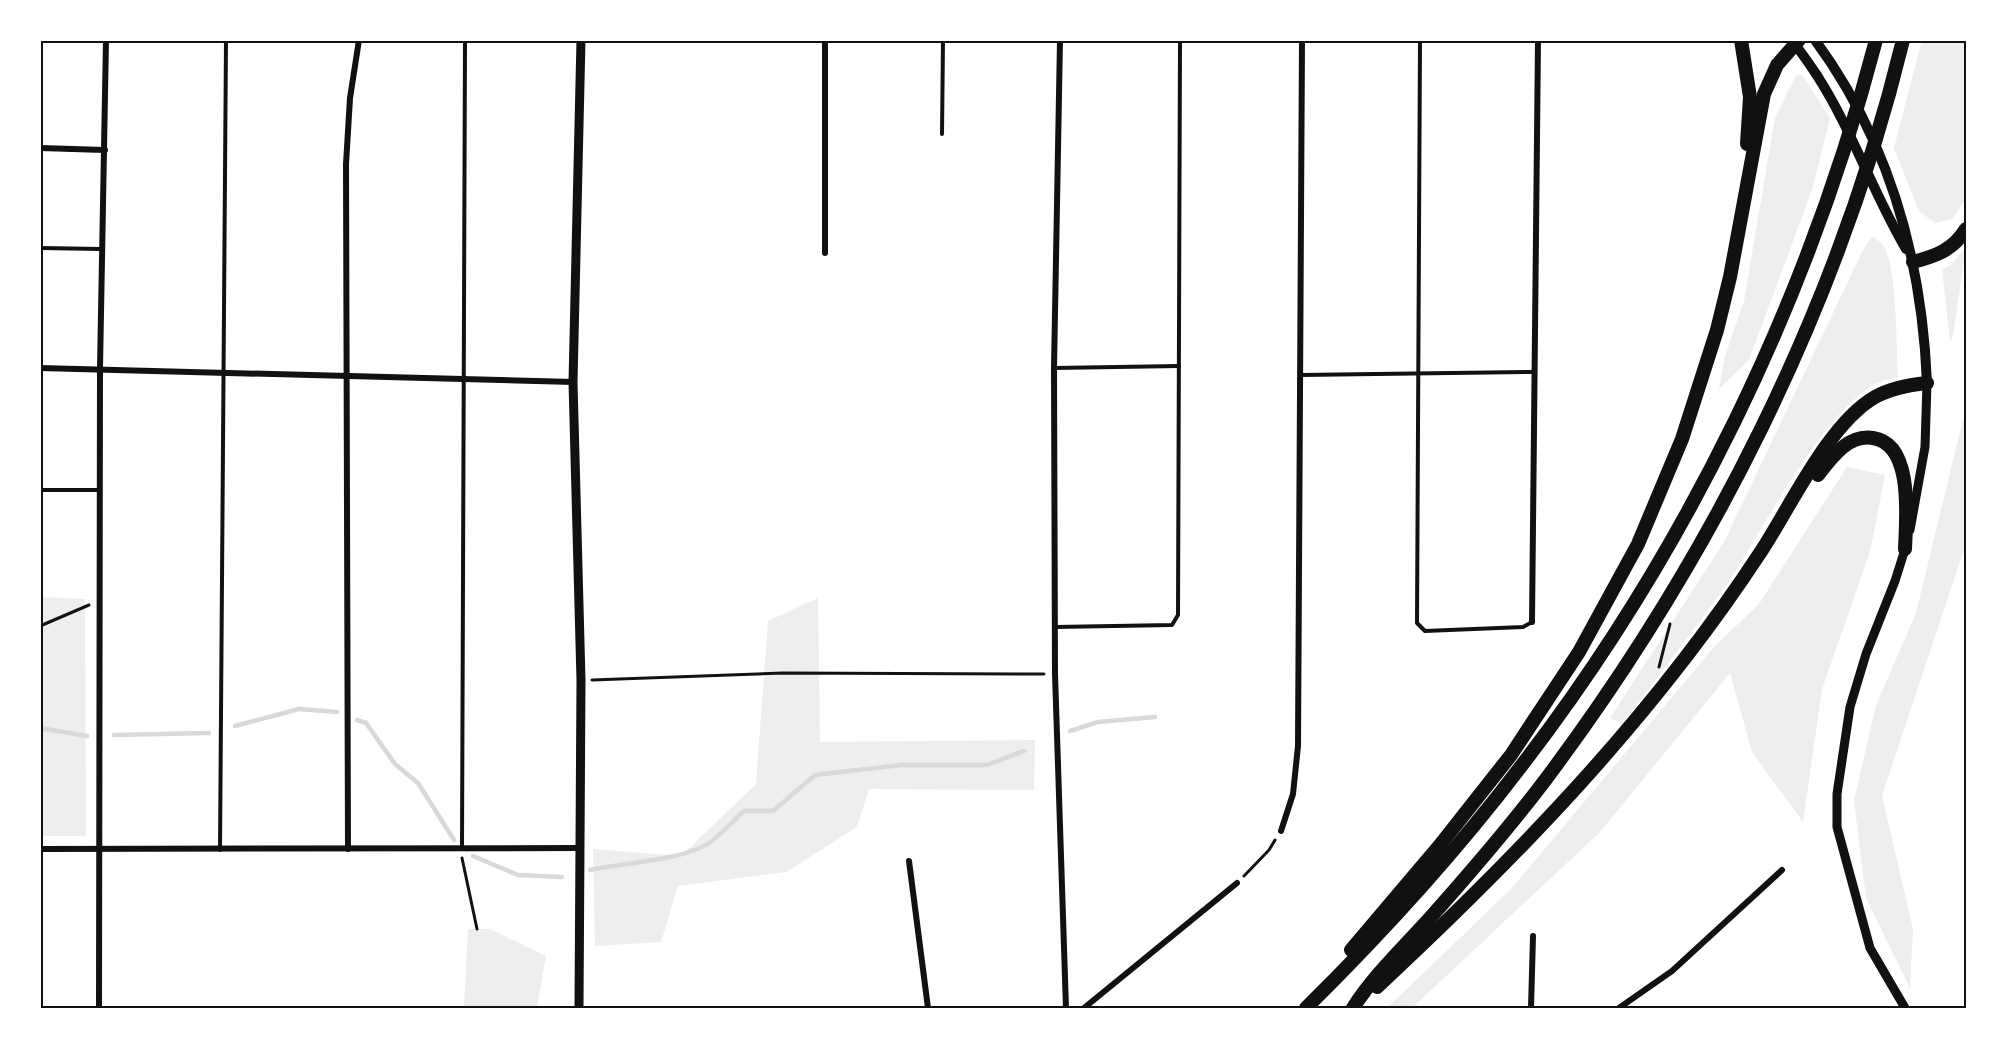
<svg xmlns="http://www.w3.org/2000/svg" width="2007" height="1049" viewBox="0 0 2007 1049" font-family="'Source Sans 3',sans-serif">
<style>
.green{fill:#eee}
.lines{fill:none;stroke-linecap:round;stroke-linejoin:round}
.stream{stroke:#d9d9d9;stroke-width:4.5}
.path{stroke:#111;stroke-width:3}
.service{stroke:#111;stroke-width:4}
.minor{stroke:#111;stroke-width:6}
.tertiary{stroke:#111;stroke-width:9}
.secondary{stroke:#111;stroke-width:10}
.motorway{stroke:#111;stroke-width:14}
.neatline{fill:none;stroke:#111;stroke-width:2}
</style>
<rect width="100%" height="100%" fill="#fff"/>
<!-- green -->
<g class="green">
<polygon points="1922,40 1966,41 1966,199 1952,219 1935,223 1919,211 1894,148"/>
<polygon points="1796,75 1802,75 1830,118 1813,187 1749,360 1719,389 1725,356 1744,301 1775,118"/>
<path d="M1872,236C1876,239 1880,241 1883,245C1898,270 1896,346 1898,378C1839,375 1757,542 1726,586C1692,632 1657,678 1622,724L1610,718L1724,542L1863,250Z"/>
<polygon points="1966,247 1953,335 1950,341 1942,269 1951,265"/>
<polygon points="1966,407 1966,544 1882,796 1913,929 1910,988 1866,898 1854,801 1876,705 1916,613"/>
<polygon points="1847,467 1885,475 1870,552 1822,689 1803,822 1752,752 1730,673 1600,832 1412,1008 1387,1008 1512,888 1714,647 1759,604"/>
<polygon points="41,597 85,599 86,836 41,836"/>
<polygon points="818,598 820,742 1035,740 1034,790 869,789 857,827 786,872 678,886 661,942 595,946 593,849 681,856 756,784 768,621"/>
<polygon points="468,929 490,929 546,956 537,1008 464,1008"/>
</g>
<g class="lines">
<!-- stream -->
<g class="stream">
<polyline points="357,720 366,723 395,764 418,783 454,840"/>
<polyline points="235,726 299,709 337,712"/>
<polyline points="40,728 87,736"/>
<polyline points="1070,731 1098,722 1155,717"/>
<polyline points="114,735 209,733"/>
<polyline points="473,856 518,875 562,877"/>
<path d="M590,870C622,863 684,860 709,843C722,834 733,821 744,811H773L815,775L901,765H987L1024,751"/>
</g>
<!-- path -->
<g class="path">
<polyline points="40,626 89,605"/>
<polyline points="1659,667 1670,624"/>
<polyline points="592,680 783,673 1044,674"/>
<polyline points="462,858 477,929"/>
<polyline points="1244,876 1269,850 1275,840"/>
</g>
<!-- service -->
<g class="service">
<polyline points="1420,40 1417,623 1425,631 1523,627 1532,622"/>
<polyline points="942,134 943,40"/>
<polyline points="40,248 102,249"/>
<polyline points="1054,368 1179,366"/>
<polyline points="1301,375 1533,372"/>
<polyline points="40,490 100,490"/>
<polyline points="1055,627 1172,625 1178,615 1180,40"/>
<polyline points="462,848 465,40"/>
<polyline points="220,850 226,40"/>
</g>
<!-- minor -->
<g class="minor">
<polyline points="1060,40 1054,368 1055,674 1066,1008"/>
<polyline points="40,148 105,150"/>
<polyline points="825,253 825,40"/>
<polyline points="40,368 573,382"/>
<polyline points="1532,622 1538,40"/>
<polyline points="1281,831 1293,794 1298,746 1302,40"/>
<polyline points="40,849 580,848"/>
<polyline points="348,849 346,164 350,98 359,40"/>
<polyline points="909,861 928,1008"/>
<polyline points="99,1008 100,368 106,40"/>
<polyline points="1084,1008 1237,883"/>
<polyline points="1531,1008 1533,936"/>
<polyline points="1619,1008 1672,971 1782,870"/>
</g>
<!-- tertiary -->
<g class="tertiary">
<polyline points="1910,530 1925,447 1927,383"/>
<polyline points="579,1008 581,680 573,382 581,40"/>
<polyline points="1905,1008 1870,948 1837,827 1837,794 1850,707 1866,654 1895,581 1907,543"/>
</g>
<!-- secondary -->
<g class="secondary">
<path d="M1791,40C1801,51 1810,65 1818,77C1853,132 1873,193 1906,249"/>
<path d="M1815,40C1890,142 1922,259 1927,383"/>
</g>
<!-- motorway -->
<g class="motorway">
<polyline points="1741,40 1750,97 1747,144"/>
<path d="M1913,262C1936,256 1953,250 1966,229"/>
<path d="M1818,475C1832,457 1848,434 1873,438C1914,444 1906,519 1905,549"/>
<polyline points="1351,950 1440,845 1511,755 1579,652 1638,544 1682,439 1717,330 1730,277 1764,94 1777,65 1799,40"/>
<path d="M1377,987C1520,854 1653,716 1760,553C1790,508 1828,424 1875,397C1891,388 1908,385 1927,383"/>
<path d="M1306,1008C1383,932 1456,852 1522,765C1686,552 1808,301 1876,40"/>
<path d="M1353,1008C1374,975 1403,948 1430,918C1470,873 1509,828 1546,779C1710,560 1838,308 1903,40"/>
</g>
</g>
<!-- border -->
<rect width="2007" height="1049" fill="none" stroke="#ffffff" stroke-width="84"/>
<rect x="42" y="42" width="1923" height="965" class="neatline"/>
</svg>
